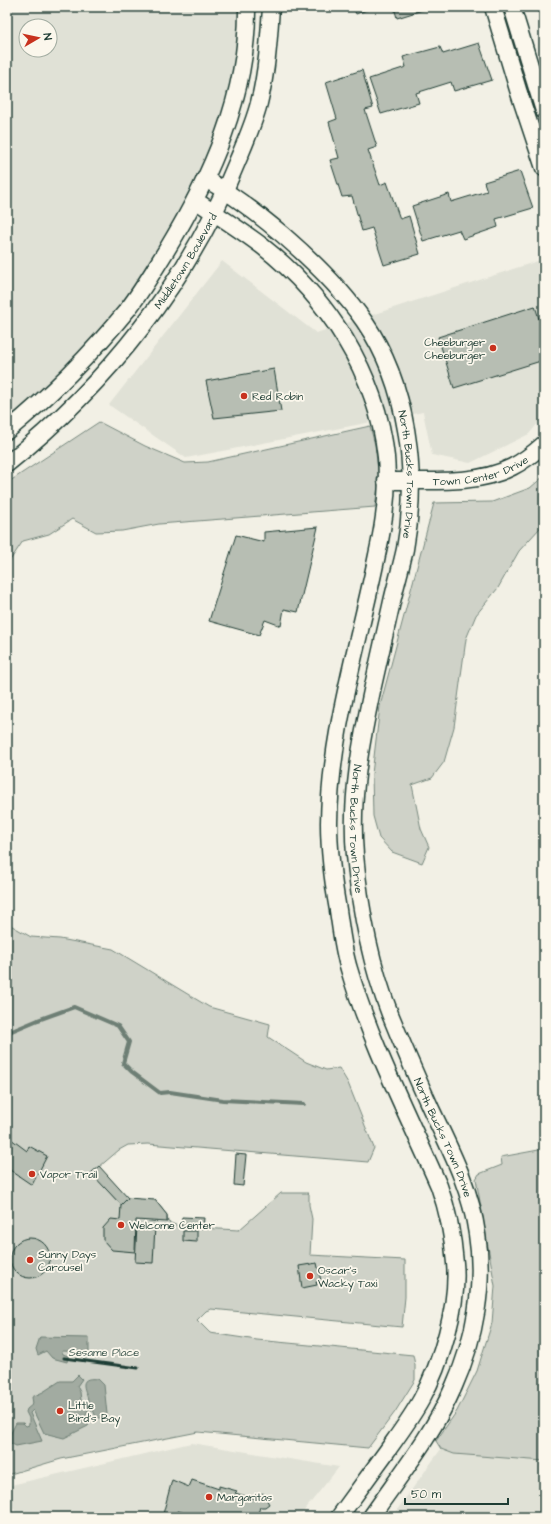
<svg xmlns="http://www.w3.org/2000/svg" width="551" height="1524" viewBox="0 0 551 1524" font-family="'Architects Daughter',sans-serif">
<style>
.built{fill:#e0e1d6;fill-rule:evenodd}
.green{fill:#cfd2c8;stroke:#77887e}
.water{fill:#a2aba1;stroke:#6e7f75}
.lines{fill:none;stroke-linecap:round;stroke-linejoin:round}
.stream{stroke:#6e7f75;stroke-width:4}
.building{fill:#b7beb3;stroke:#1f3d34}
.street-casing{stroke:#1f3d34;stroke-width:19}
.street{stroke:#fbf7ec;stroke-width:16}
.rail{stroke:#1f3d34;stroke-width:3}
.poi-dot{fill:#c8321e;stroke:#fbf7ec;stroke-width:1.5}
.labels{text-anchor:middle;stroke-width:3.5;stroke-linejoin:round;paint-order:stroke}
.street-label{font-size:11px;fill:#1f3d34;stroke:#fbf7ec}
.poi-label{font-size:11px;fill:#1f3d34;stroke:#fbf7ec;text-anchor:start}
.park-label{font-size:11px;fill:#425b52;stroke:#fbf7ec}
</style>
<rect width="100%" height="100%" fill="#f2f0e5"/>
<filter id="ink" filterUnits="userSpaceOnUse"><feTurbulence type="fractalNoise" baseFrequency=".025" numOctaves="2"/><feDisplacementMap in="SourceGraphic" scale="8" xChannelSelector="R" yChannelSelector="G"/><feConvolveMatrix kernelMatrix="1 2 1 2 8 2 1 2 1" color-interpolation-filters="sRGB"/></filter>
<g filter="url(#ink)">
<!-- built -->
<g class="built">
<path d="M7,7H241V16L234,66L210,154L178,218L139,283L102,329L62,372L7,421ZM26,26H50V50H26Z"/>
<polygon points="544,259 544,416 529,434 470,463 432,455 423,412 186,458 109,405 222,261 316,333"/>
<polygon points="544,1306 544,1517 392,1517"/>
<polygon points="191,1443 339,1467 299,1517 19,1517 7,1498 7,1486"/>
</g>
<!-- green -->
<g class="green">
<polygon points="99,422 145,446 185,463 208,462 370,426 375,445 379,479 375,507 159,524 122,531 96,532 72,519 49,534 23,541 7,565 7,483"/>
<polygon points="544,476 544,507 540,528 519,551 498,588 476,615 466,639 454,727 444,762 432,778 412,785 421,829 429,847 422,863 392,852 379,838 373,816 372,774 380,706 434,503 492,502 530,488"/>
<polygon points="7,923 31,937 60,939 113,949 209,1007 270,1024 268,1037 306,1062 326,1070 339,1068 348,1083 374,1148 368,1162 148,1144 128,1145 119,1150 92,1173 121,1205 155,1200 167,1215 168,1222 181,1227 239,1230 281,1193 308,1193 309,1194 309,1205 312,1219 310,1255 405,1260 405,1297 402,1327 211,1309 206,1311 197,1320 210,1333 257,1340 413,1355 415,1365 415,1380 395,1412 368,1448 198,1432 61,1459 7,1475"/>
<polygon points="544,1149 544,1461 454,1454 441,1449 436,1441 457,1411 477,1371 492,1323 495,1286 476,1179 479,1174 502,1165 501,1157"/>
</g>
<!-- water -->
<g class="water">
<polygon points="40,1337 89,1338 89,1352 62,1351 63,1354 68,1356 67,1362 52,1358 46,1351 38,1355 36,1349"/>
<path d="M78,1375L82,1379L77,1386L80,1392L81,1400L84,1404L88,1401C88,1393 74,1376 98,1379L104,1385L107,1414C104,1418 101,1419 96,1417L93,1410H88L86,1414L89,1424L88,1426L64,1438L44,1433L33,1410L30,1413L42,1441L16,1446L10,1443V1435L16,1423H23L26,1426L29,1425V1418L26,1412L27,1409L33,1404L32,1397L43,1392L60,1381H72Z"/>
</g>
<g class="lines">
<!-- stream -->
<polyline class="stream" points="7,1033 38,1020 74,1007 118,1026 129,1042 123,1063 132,1072 160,1093 170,1092 223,1100 304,1104"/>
</g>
<!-- building -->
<g class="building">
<polygon points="353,7 375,7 356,14"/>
<polygon points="394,7 429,7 429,8 397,18"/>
<polygon points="479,43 492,80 454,91 451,82 416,93 419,103 381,114 369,79 406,67 403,57 440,47 443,54"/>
<polygon points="362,70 373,108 365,110 377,147 368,150 380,185 387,182 400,219 409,216 420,254 384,265 372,228 362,231 352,196 342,197 330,160 339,158 329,122 337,119 326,82"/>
<polygon points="520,171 533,208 496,219 498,227 463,239 459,230 423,241 412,206 449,194 451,202 487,191 484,182"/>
<polygon points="535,306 544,335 544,360 454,388 438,337"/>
<polygon points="274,369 281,411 214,418 206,381"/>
<polygon points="318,527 298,612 284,609 281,626 265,620 259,635 209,621 236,535 264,542 264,532"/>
<polygon points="7,1136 27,1151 29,1146 47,1156 32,1185 7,1168"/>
<polygon points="236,1154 246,1155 243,1186 234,1185"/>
<polygon points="99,1166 128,1198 121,1205 91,1173"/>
<polygon points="128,1198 155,1200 167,1215 167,1222 136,1220 135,1252 112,1250 103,1240 103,1228 111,1219 120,1220 121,1205"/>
<polygon points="182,1217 204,1218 203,1228 181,1227"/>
<polygon points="137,1226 155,1226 153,1263 135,1262"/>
<polygon points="183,1231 197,1231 197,1242 183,1241"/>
<circle cx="30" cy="1258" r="20"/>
<polygon points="317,1263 321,1281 316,1282 317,1285 302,1288 299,1266"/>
<polygon points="172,1480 189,1487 192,1480 219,1489 219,1486 237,1491 235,1493 256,1499 258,1496 263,1493 269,1504 265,1507 260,1507 257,1517 199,1517 178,1511 177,1517 163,1514"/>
</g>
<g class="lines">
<defs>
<g id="street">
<polyline points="493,7 519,93 544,168"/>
<polyline points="512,7 544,111"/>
<path id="s1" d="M205,179C233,194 258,214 283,235C313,261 341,288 364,321C408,385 419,474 405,549C401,568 395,587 391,606C385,633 379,660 373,686C361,742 350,797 355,855C360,909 370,963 390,1014C403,1046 417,1078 431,1109C450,1149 471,1189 477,1234C485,1284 475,1339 454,1386C434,1433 400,1475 371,1517"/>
<path d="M195,200C217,215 241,230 262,246C328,298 377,373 386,457C389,490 384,524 377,555C359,644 330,731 329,823C329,853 333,882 338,910C341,930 343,950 349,969C371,1044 408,1115 439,1186C448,1211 453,1237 455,1263C459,1305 441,1364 421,1400C411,1418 399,1434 387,1451C371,1473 355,1495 339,1517"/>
<path d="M7,431C51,395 92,353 128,309C142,291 154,270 166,251C211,177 248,95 247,7"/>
<path id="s2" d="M7,464C107,384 189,281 237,162C245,143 254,123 259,103C267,71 269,39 271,7"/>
<path id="s3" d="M386,481C426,480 475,486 512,467C524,461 534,453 544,444"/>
</g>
</defs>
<!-- street casing -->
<use href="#street" class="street-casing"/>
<!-- street -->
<use href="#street" class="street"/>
<!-- rail -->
<polyline class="rail" points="64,1358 138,1368"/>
</g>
</g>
<!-- markers -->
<g class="poi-dot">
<circle cx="493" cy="348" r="4"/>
<circle cx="244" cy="396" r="4"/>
<circle cx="32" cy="1174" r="4"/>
<circle cx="121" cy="1225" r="4"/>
<circle cx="30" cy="1260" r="4"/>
<circle cx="310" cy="1276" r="4"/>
<circle cx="60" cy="1411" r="4"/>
<circle cx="209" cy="1497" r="4"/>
</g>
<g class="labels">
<!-- street labels -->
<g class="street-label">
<text dy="4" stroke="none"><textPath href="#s2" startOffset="272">Middletown Boulevard</textPath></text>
<text dy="4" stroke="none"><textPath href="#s3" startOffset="96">Town Center Drive</textPath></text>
<text dy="4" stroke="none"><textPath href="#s1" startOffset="377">North Bucks Town Drive</textPath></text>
<text dy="4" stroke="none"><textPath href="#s1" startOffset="737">North Bucks Town Drive</textPath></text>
<text dy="4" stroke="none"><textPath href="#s1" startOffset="1061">North Bucks Town Drive</textPath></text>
</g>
<!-- poi labels -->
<g class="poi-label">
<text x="485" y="346" text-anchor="end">Cheeburger<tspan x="485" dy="13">Cheeburger</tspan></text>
<text x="252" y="400">Red Robin</text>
<text x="40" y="1178">Vapor Trail</text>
<text x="129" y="1229">Welcome Center</text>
<text x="38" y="1258">Sunny Days<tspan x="38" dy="13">Carousel</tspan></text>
<text x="318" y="1274">Oscar's<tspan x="318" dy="13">Wacky Taxi</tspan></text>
<text x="68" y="1409">Little<tspan x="68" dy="13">Bird's Bay</tspan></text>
<text x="217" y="1501">Margaritas</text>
</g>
<!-- park labels -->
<g class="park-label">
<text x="104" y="1356">Sesame Place</text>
</g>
</g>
<!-- margin -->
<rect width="551" height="1524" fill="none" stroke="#fbf7ec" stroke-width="24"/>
<rect x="12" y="12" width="527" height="1500" fill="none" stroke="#1f3d34" stroke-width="1.5" filter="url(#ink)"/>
<!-- north arrow -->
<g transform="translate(38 38) rotate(81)"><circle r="19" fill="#fbf7ec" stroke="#a3ada2"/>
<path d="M0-3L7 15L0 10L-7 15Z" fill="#c8321e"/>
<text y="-6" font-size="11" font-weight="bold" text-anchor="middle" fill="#1f3d34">N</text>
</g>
<!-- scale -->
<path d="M405 1498v6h103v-6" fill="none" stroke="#1f3d34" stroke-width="2"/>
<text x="411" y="1498" font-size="12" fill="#1f3d34" stroke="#fbf7ec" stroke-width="3" paint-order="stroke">50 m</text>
</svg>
